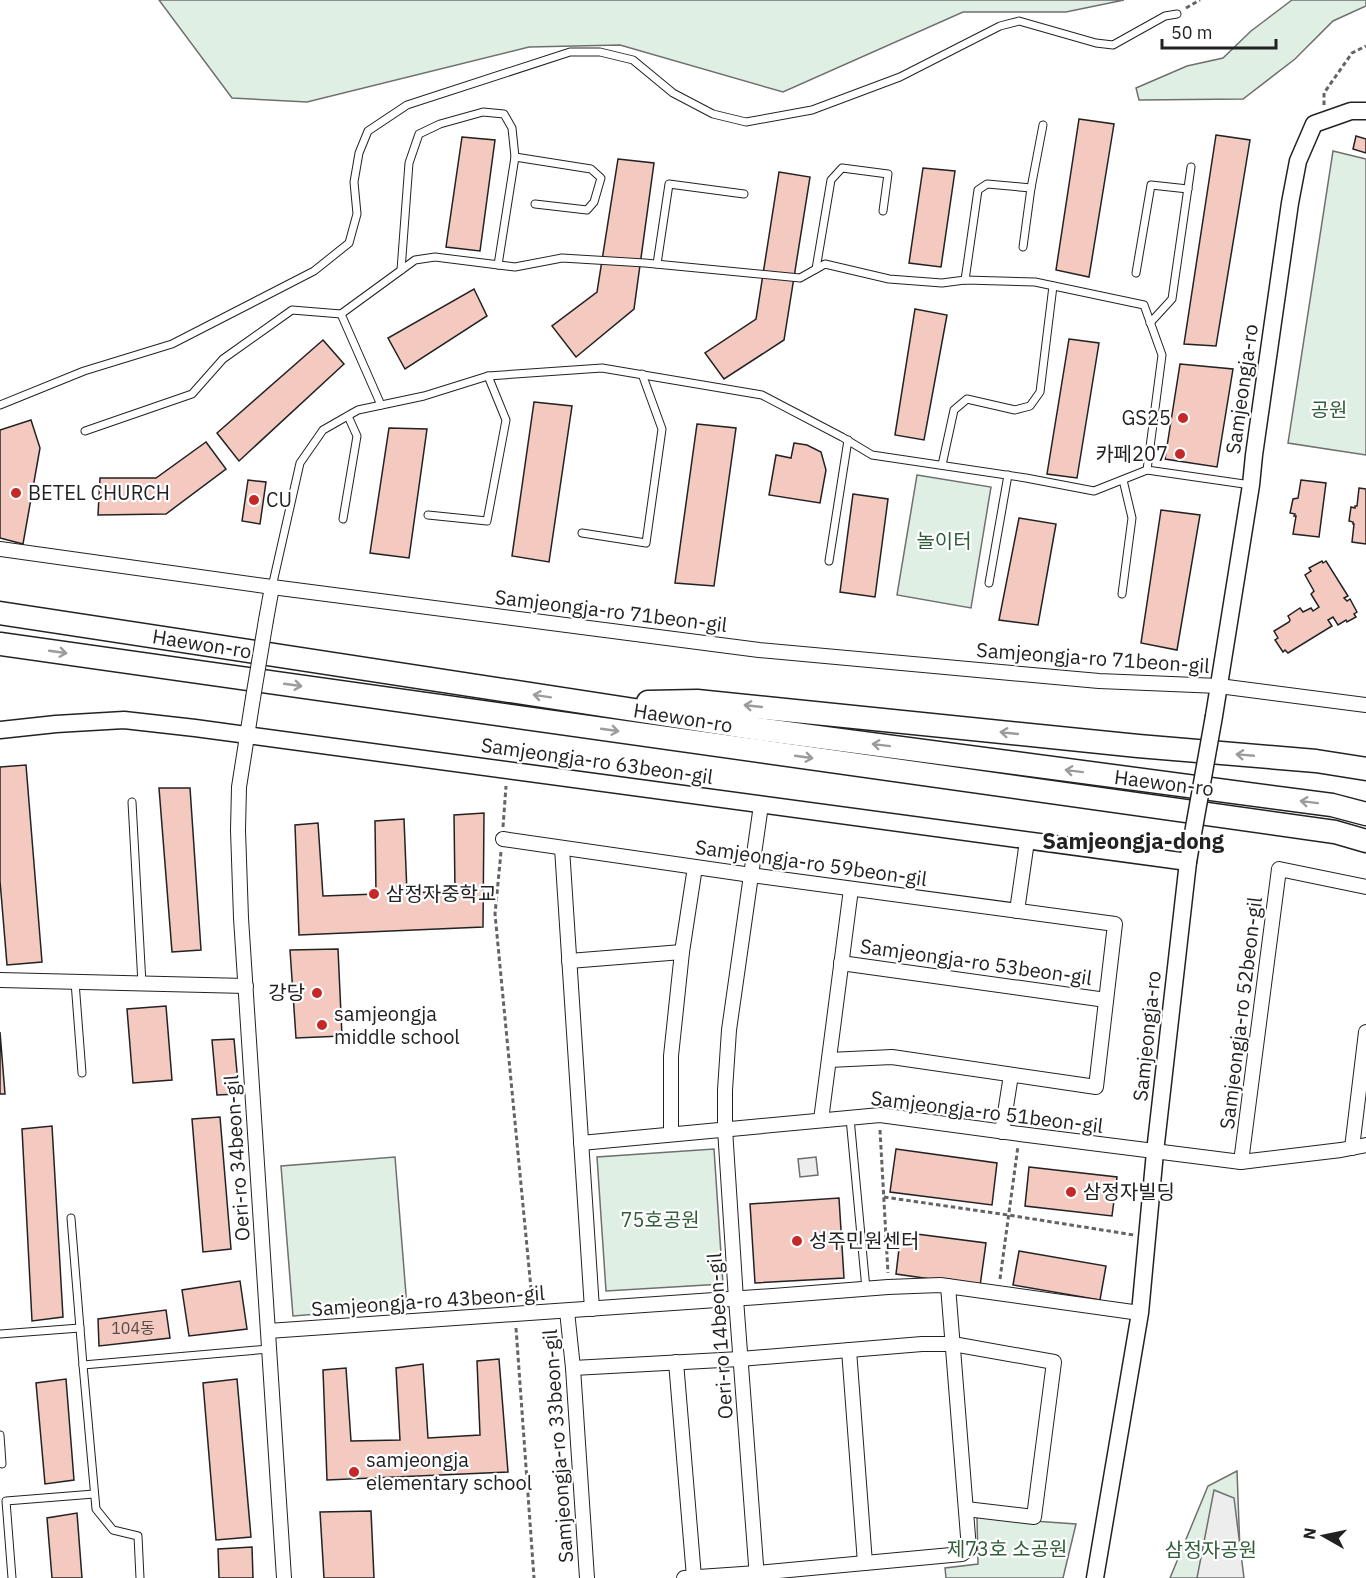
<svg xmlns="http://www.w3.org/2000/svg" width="1366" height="1578" viewBox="0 0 1366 1578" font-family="'IBM Plex Sans','Noto Sans KR',sans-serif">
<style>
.green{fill:#e0efe3;stroke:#6f6f6f;stroke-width:1.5}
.parking{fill:#ededed;stroke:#6f6f6f;stroke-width:1.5}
.building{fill:#f3c9c0;stroke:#222;stroke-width:1.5}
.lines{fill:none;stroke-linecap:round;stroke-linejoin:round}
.service-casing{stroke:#222;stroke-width:9}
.minor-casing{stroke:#222;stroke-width:16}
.tertiary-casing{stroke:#222;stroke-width:19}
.trunk-casing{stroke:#222;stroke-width:25}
.path{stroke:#646464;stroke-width:3;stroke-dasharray:4.5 3;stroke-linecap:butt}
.service{stroke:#fff;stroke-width:7}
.minor{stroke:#fff;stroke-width:14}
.tertiary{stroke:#fff;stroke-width:16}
.trunk{stroke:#fff;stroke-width:22}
.minor-bridge-casing{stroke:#222;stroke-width:16;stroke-linecap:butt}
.tertiary-bridge-casing{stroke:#222;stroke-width:19;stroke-linecap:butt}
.minor-bridge{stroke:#fff;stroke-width:14}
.tertiary-bridge{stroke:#fff;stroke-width:16}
.oneway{stroke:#9c9c9c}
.poi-dot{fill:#c62828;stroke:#fff;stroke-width:2}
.labels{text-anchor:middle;stroke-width:4.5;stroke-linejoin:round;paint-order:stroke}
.number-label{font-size:16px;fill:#564c4a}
.street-label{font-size:20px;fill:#222;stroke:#fff}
.park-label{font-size:20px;fill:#2f5e38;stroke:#fff}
.poi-label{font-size:20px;fill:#222;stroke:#fff;text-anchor:start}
.quarter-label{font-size:22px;font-weight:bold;fill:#222;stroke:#fff}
</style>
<rect width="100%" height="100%" fill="#fff"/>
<!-- green -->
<g class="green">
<polygon points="159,0 1124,0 1066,12 963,12 783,92 620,45 529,47 307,102 232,98"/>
<polygon points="1292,0 1366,0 1366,6 1333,21 1295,59 1243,99 1139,100 1136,88 1187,66 1223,58 1251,31"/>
<polygon points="1333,151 1366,159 1366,455 1288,443"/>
<polygon points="917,475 991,487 971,608 897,595"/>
<polygon points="714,1149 723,1284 606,1291 597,1157"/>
<polygon points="395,1157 407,1307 293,1316 281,1166"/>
<polygon points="1237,1471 1241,1578 1170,1578 1208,1486"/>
<polygon points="977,1517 1076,1524 1063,1578 946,1578 945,1568 978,1564"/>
</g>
<!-- parking -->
<g class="parking">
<polygon points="816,1157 818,1175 800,1177 798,1159"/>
<polygon points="1214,1490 1234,1498 1244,1578 1197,1578"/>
</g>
<!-- building -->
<g class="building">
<polygon points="1079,119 1114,124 1089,277 1056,270"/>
<polygon points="1216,135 1250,140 1216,346 1184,344"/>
<polygon points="1356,136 1366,139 1366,153 1353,149"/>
<polygon points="462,137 495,140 480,251 446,247"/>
<polygon points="618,159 654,163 634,309 576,357 552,326 597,292"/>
<polygon points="923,168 955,171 941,267 909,263"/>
<polygon points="779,172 810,177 784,340 724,379 705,353 756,319"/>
<polygon points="474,289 487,316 405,369 388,338"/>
<polygon points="915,309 947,315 924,440 895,435"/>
<polygon points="1069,339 1099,343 1077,478 1047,474"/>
<polygon points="323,340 344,364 239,461 217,433"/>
<polygon points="1180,364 1233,369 1217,467 1165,459"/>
<polygon points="534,402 572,406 549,562 512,556"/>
<polygon points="31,420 40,448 23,544 0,538 0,430"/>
<polygon points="697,424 736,428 714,586 675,583"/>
<polygon points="389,428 427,429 409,558 370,553"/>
<polygon points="206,442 226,469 166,514 98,515 100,478 156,478"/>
<polygon points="794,443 807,445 821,452 826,470 820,503 769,495 776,455 791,458"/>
<polygon points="248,480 266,482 260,524 242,521"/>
<polygon points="1301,480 1326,483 1319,537 1293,534 1296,516 1294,516 1295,514 1290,513 1293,499 1298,498"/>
<polygon points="1359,488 1366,489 1366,544 1352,542 1354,524 1353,524 1353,522 1349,521 1351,507 1355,508 1355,506 1357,506"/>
<polygon points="853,494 888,499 875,597 840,592"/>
<polygon points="1161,510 1200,515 1177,650 1141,643"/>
<polygon points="1019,518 1056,524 1038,625 999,620"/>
<polygon points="1322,561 1323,563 1326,561 1348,596 1344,598 1347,601 1350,599 1357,612 1354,614 1356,617 1347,622 1346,620 1338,625 1333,617 1328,620 1332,626 1288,653 1285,650 1283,652 1275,640 1278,638 1274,631 1289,622 1290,620 1288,616 1300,608 1303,612 1311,608 1313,611 1319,607 1311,594 1314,591 1305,575 1311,571 1309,568"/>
<polygon points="26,765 42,962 7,965 0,881 0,767"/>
<polygon points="159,788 190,788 201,950 172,952"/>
<polygon points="484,813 483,927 299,935 295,825 318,823 323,896 376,894 375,821 404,819 407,893 455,891 454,815"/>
<polygon points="338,949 342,1036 296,1038 290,950"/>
<polygon points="166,1006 172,1080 133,1083 127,1009"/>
<polygon points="0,1032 5,1094 0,1094"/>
<polygon points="234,1039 239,1094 217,1095 212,1040"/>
<polygon points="220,1117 231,1249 203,1252 192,1119"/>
<polygon points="52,1126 63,1317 32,1321 22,1129"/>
<polygon points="896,1149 997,1163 992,1205 890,1192"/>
<polygon points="1029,1167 1117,1177 1112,1216 1025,1206"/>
<polygon points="839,1198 844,1278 755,1283 750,1204"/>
<polygon points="901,1232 986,1243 980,1286 896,1274"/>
<polygon points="1019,1251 1106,1266 1100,1300 1013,1285"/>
<polygon points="240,1281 247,1329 189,1336 182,1290"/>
<polygon points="166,1310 170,1338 99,1346 98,1319"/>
<polygon points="499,1359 508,1472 327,1480 323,1370 346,1368 351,1441 400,1440 396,1368 423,1364 428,1438 480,1435 477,1361"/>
<polygon points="66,1379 74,1480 45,1484 36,1383"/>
<polygon points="237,1379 251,1537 216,1540 203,1383"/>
<polygon points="371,1511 374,1578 324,1578 320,1512"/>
<polygon points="77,1513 82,1578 52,1578 47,1518"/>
<polygon points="252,1547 253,1578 219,1578 218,1549"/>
</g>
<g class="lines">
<defs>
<g id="service">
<polyline points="515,157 591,169 601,178 594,202 587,210 535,204"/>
<polyline points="1023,247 1031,188 1043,125"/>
<polyline points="657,264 669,184 744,194"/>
<polyline points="816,269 831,180 842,168 888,174 883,211"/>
<polyline points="401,270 409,163 419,134 440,124 483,112 504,114 512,128 515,157 498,265"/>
<polyline points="1136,273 1151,185 1188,189"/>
<polyline points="965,280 978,190 987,184 1031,188"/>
<polyline points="1150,323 1172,299 1191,167"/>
<polyline points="0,405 84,371 172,344 314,271 349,243 357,214 354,182 359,153 368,131 407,105 570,52 600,52 633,60 673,93 713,114 746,122 812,110 900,77 1000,26 1019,21 1096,43 1113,45 1165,16 1177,14"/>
<polyline points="381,405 341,314 415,260 435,257 515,267 562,258 645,263 800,278 825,264 889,279 942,283 965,280 1035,282 1144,305 1162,355 1147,470"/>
<polyline points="85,431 192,394 223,359 292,310 341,314"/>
<polyline points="942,465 954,410 967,399 1015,410 1030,406 1040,392 1053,286"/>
<polyline points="428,515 487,521 506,420 488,376"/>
<polyline points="343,519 357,436 348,416"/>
<polyline points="582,533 646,543 662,429 642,374"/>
<polyline points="829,561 848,440"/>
<polyline points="989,583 1008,475"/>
<polyline points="272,587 300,463 323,430 358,410 424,396 488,376 602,368 762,395 842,437 872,455 1026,478 1094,491 1147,470 1251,485"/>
<polyline points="1122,594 1132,518 1123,480"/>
<polyline points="132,802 142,984"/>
<polyline points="75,982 82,1073"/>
<polyline points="850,1118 866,1289"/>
<polyline points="71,1218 83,1365"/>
<polyline points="0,1334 80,1328"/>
<polyline points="0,1435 2,1464"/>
<polyline points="12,1578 6,1501 94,1494"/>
<polyline points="140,1578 138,1536 113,1530 96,1509 83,1365 269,1349"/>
</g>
<g id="minor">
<polyline points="0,549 272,587 759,650 1099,681 1219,686 1366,705"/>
<polyline points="266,620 272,587"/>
<polyline points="253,698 239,787 238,830 241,918 284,1578"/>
<polyline points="503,839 751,875 1115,924 1096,1087 892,1057 829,1060"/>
<polyline points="562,848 592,1309"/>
<polyline points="1017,911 1027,841"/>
<polyline points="569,961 682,952"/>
<polyline points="841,963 1106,1000"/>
<polyline points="0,980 246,986"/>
<polyline points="821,1120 851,889"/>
<polyline points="1002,1132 1011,1075"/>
<polyline points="671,1134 671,1056 682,952 695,867"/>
<polyline points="581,1143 880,1115 1020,1134 1241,1162 1341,1150 1366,1145"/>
<polyline points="1352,1148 1366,1032"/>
<polyline points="1241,1162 1279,869 1366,887"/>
<polyline points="567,1311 573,1368 587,1578"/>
<polyline points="268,1331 773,1296 888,1287 940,1285 1140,1313"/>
<polyline points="849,1350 865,1563"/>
<polyline points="676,1362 694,1577"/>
<polyline points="573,1368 740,1359 922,1344 953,1344 1054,1362 1034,1517 966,1509"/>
<polyline points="684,1578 757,1573 962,1554 969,1549 948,1286"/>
<polyline points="757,1578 736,1299 725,1129 725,1090 729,1030 761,805"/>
</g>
<g id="tertiary">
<polyline points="1214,716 1251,485 1254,455 1290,203 1298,161 1314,124 1351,111 1366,111"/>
<polyline points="0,730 56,724 124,720 195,728 1188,862"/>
<polyline points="1095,1578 1140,1313 1155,1152 1188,862 1192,839"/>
</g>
<g id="trunk">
<polyline points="0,613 758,729 1332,805 1366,814"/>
<polyline points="0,644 1335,832 1366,841"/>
<polyline points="648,702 697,701 1138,746 1316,761 1366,769"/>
</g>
</defs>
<!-- service casing -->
<use href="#service" class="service-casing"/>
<!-- minor casing -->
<use href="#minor" class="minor-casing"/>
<!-- tertiary casing -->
<use href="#tertiary" class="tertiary-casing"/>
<!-- trunk casing -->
<use href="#trunk" class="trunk-casing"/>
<!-- path -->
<g class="path">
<polyline points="1186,8 1200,0"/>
<polyline points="1324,105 1324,93 1352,53 1366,46"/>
<polyline points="503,827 506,786"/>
<polyline points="501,852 495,914 532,1299"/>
<polyline points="880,1130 888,1273"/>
<polyline points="884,1197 1008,1215 1134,1235"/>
<polyline points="1000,1279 1018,1146"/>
<polyline points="516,1328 534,1578"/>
</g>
<!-- service -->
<use href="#service" class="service"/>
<!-- minor -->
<use href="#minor" class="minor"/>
<!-- tertiary -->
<use href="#tertiary" class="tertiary"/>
<!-- trunk -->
<use href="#trunk" class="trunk"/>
<defs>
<polyline id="minor-bridge" points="253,698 266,620"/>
<polyline id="tertiary-bridge" points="1192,839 1214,716"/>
</defs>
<!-- minor-bridge casing -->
<use href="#minor-bridge" class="minor-bridge-casing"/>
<!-- tertiary-bridge casing -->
<use href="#tertiary-bridge" class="tertiary-bridge-casing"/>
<!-- minor-bridge -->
<use href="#minor-bridge" class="minor-bridge"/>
<!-- tertiary-bridge -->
<use href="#tertiary-bridge" class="tertiary-bridge"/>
</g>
<!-- one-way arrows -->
<defs><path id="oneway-shaft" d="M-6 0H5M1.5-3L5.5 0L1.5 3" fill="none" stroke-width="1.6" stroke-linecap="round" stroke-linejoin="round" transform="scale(1.5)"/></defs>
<g class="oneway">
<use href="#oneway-shaft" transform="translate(58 652) rotate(8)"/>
<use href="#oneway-shaft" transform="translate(293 685) rotate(8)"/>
<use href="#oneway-shaft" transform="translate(542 696) rotate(-171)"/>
<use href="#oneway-shaft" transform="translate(753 706) rotate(-174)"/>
<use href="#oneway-shaft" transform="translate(610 730) rotate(8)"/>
<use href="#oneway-shaft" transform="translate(1009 733) rotate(-174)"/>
<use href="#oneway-shaft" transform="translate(881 745) rotate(-173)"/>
<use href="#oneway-shaft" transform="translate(1245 755) rotate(-175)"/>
<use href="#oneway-shaft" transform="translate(804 757) rotate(8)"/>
<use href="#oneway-shaft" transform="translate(1074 771) rotate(-173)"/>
<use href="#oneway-shaft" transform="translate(1309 802) rotate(-173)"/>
</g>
<!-- markers -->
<g class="poi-dot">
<circle cx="1183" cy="418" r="6"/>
<circle cx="1180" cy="454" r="6"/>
<circle cx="16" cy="493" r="6"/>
<circle cx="254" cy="500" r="6"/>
<circle cx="374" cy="894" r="6"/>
<circle cx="317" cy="993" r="6"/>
<circle cx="322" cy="1025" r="6"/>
<circle cx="1071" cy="1192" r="6"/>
<circle cx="797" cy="1241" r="6"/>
<circle cx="354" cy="1472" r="6"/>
</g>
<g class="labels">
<!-- number labels -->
<g class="number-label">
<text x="133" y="1334">104동</text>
</g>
<!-- street labels -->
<g class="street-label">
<text transform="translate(1242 389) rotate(-82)" y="7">Samjeongja-ro</text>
<text transform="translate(611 611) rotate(7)" y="7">Samjeongja-ro 71beon-gil</text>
<text transform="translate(202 644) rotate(9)" y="7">Haewon-ro</text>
<text transform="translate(1093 658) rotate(4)" y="7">Samjeongja-ro 71beon-gil</text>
<text transform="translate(683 718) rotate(9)" y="7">Haewon-ro</text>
<text transform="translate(597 761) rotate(8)" y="7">Samjeongja-ro 63beon-gil</text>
<text transform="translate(1164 783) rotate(7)" y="7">Haewon-ro</text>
<text transform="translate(811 863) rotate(8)" y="7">Samjeongja-ro 59beon-gil</text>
<text transform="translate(976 962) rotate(8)" y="7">Samjeongja-ro 53beon-gil</text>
<text transform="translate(1241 1013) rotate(-83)" y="7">Samjeongja-ro 52beon-gil</text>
<text transform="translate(1147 1036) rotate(-84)" y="7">Samjeongja-ro</text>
<text transform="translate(987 1112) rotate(7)" y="7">Samjeongja-ro 51beon-gil</text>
<text transform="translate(237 1158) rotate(-94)" y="7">Oeri-ro 34beon-gil</text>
<text transform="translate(428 1301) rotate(-4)" y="7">Samjeongja-ro 43beon-gil</text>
<text transform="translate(720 1336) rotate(-94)" y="7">Oeri-ro 14beon-gil</text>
<text transform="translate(558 1446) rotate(-94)" y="7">Samjeongja-ro 33beon-gil</text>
</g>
<!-- park labels -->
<g class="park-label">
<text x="1329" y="417">공원</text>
<text x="944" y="548">놀이터</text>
<text x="660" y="1227">75호공원</text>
<text x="1007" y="1556">제73호 소공원</text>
<text x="1211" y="1557">삼정자공원</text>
</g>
<!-- poi labels -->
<g class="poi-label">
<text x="1171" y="425" text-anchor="end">GS25</text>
<text x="1168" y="461" text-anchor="end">카페207</text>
<text x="28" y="500">BETEL CHURCH</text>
<text x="266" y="507">CU</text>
<text x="386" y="901">삼정자중학교</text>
<text x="305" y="1000" text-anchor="end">강당</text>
<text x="334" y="1021">samjeongja<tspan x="334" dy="23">middle school</tspan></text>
<text x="1083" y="1199">삼정자빌딩</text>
<text x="809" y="1248">성주민원센터</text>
<text x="366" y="1467">samjeongja<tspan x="366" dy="23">elementary school</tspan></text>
</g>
<!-- quarter labels -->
<g class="quarter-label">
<text x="1133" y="849">Samjeongja-dong</text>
</g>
</g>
<!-- north arrow -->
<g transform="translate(1324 1536) rotate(279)" stroke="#ffffff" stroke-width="4.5" paint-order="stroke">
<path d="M0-4.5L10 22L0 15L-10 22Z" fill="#222222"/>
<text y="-9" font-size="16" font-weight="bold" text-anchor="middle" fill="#222222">N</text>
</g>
<!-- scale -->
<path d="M1162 39v9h114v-9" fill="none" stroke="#222222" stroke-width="3"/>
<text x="1171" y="39" font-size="18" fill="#222222" stroke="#ffffff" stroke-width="4.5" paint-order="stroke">50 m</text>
</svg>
